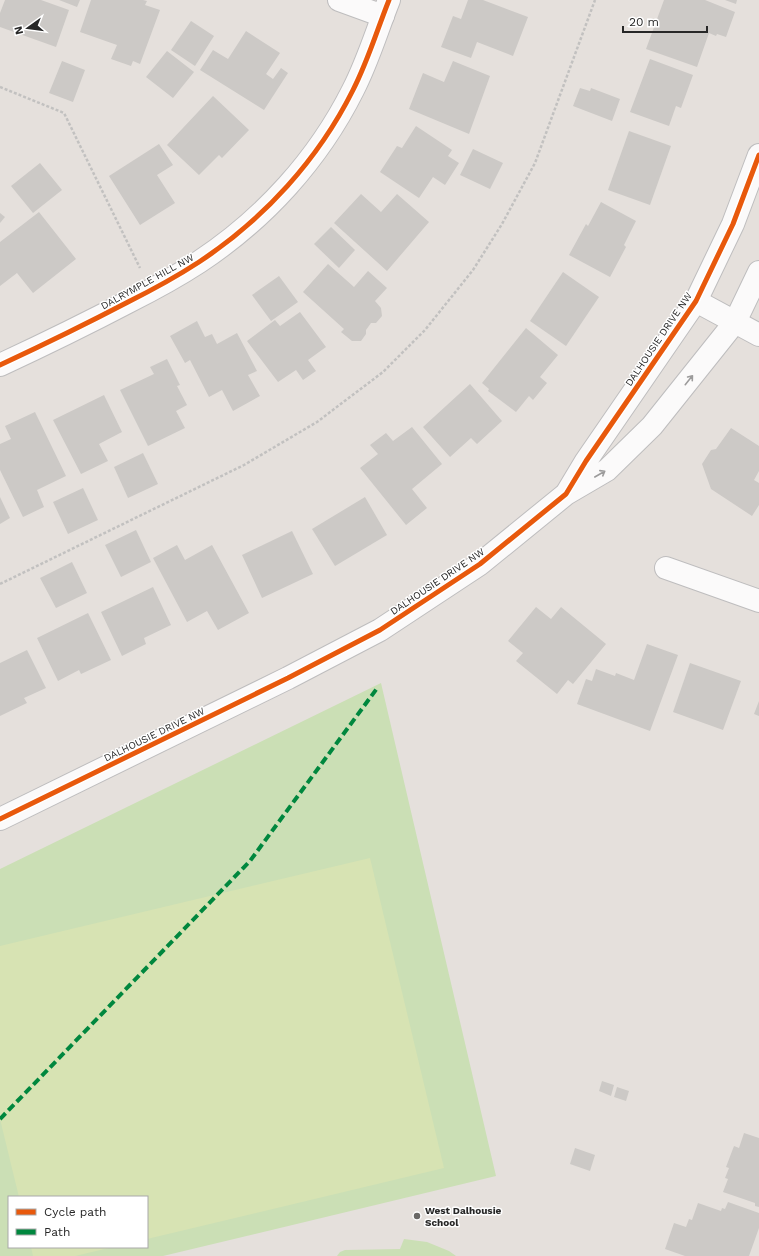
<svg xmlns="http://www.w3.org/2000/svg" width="759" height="1256" viewBox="0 0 759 1256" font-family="'Work Sans',sans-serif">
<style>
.green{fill:#cbdfb5;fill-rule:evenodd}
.pitch{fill:#d7e3b3}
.building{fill:#ccc9c6}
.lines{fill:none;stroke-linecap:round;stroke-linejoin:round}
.minor-casing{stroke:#bebdbe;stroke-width:24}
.path{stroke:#c2c1c0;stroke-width:2.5;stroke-dasharray:3 2;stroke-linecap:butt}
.minor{stroke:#fbfafa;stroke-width:22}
.quiet{stroke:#00873e;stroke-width:4;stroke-dasharray:8 4;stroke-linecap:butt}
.cycleway-casing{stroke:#fff;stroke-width:8}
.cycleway{stroke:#e8590c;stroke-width:5}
.oneway{stroke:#9c9b9b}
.poi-dot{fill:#6a6866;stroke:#fff;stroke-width:1.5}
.labels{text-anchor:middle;stroke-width:3;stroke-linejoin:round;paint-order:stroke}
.street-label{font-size:10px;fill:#272727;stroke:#fff}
.poi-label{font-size:10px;font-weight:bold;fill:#272727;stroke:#fff;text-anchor:start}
</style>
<rect width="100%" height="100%" fill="#e5e0dc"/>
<!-- green -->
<g class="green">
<path d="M381,683L496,1176L163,1256H0V869ZM9,1197H147V1247H9Z"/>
<polygon points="404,1239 427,1242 449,1251 456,1256 337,1256 340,1252 345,1250 400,1249"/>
</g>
<!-- pitch -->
<g class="pitch">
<polygon points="370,858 444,1168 147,1239 147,1197 19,1197 0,1119 0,946"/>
<polygon points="31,1247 113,1247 75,1256 33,1256"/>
</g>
<!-- building -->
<g class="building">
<polygon points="5,0 41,0 69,10 56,47 0,27 0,13"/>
<polygon points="59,0 80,0 77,7"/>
<polygon points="91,0 143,0 147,1 145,5 160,10 140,64 133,61 131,66 111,59 117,45 80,32"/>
<polygon points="468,0 483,0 528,17 513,56 477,42 471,58 441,47 453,16 461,19"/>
<polygon points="664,0 705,0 735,12 726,37 717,34 716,36 709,33 697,67 646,49"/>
<polygon points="725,0 737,0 736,4"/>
<polygon points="191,21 214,36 195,66 171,50"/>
<polygon points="246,31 280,53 266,74 273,79 281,68 288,73 264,110 200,70 213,50 228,59"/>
<polygon points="167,51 194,72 173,98 146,77"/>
<polygon points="650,59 693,75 681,108 676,106 669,126 630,112"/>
<polygon points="62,61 85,70 73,102 49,93"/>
<polygon points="453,61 490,76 469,134 409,109 423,73 444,82"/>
<polygon points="580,88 590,91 591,88 620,99 612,121 573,106"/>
<polygon points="213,96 249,130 222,158 219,155 199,175 167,145"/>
<polygon points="416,126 452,150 448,156 459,163 445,185 433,177 419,198 380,172 397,146 402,148"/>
<polygon points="629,131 671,146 650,205 608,190"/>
<polygon points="159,144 173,165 157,175 175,203 140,225 109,176"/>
<polygon points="473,149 503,163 490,189 460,175"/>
<polygon points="40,163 62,190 33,213 11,186"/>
<polygon points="361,194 381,212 397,194 429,222 387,271 334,223"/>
<polygon points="601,202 636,221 624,245 626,247 610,277 569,255 586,224 588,226"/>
<polygon points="39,212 76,259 33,293 17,273 0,286 0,242"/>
<polygon points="0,213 5,217 0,223"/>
<polygon points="331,227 355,250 339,268 314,244"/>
<polygon points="328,264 354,287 368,271 387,288 375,301 381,308 382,316 376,323 371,323 366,330 366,334 361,341 352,341 341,332 344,329 303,292"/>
<polygon points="563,272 599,297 566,346 530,321"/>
<polygon points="279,276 298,302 271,321 252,295"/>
<polygon points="300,312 326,347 308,360 316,371 303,380 296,370 278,382 247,341 275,320 280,326"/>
<polygon points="197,321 205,337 212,334 217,344 237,333 257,371 248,375 260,396 233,411 222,390 209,397 190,360 185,363 170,336"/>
<polygon points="526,328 558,355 540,377 547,383 533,400 529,396 516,412 488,391 489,389 482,383"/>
<polygon points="167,359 180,385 177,386 187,405 176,411 185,428 148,446 120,390 154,374 150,367"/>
<polygon points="470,384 502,421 477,444 471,438 450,457 423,427"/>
<polygon points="104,395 122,432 99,444 108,461 81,474 53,420"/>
<polygon points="35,412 66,476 37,490 44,507 23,517 0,470 0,444 11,439 5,426"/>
<polygon points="412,427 442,464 412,489 427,508 406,525 360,468 378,454 370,445 386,433 393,441"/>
<polygon points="731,428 759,446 759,471 754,480 759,483 759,505 752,516 711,489 702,464 711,450 716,449"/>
<polygon points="143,453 158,484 128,498 114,467"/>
<polygon points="83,488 98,520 68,534 53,502"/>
<polygon points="0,497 10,518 0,524"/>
<polygon points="365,497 387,535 335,566 312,529"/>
<polygon points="136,530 151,562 121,577 105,545"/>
<polygon points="292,531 313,574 262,598 242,555"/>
<polygon points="177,545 185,560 212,545 249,613 218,630 207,611 187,622 153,558"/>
<polygon points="72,562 87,593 56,608 40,578"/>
<polygon points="153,587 171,625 144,638 146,644 122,656 101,612"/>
<polygon points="536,607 551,619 561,607 606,644 573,684 568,680 557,694 516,661 523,653 508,641"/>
<polygon points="88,613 111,660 81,674 79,670 58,681 37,638"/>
<polygon points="647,644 678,655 650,731 577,704 586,679 592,681 596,669 615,676 616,673 634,680"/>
<polygon points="27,650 46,688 24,698 27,703 0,716 0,663"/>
<polygon points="690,663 741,681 723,730 673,712"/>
<polygon points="759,701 759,716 754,714"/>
<polygon points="602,1081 614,1085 611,1096 599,1091"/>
<polygon points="617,1087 629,1091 626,1101 614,1097"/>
<polygon points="744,1133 759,1138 759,1207 755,1206 755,1203 723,1192 728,1179 725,1178 729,1168 726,1167 734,1146 739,1148"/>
<polygon points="575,1148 595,1155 590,1171 570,1164"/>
<polygon points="728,1202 759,1213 759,1228 749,1256 685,1256 665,1249 674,1223 686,1227 689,1219 692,1220 698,1203 721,1211 722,1208 725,1209"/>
</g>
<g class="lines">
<defs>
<g id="minor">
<polyline points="339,0 383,16"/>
<polyline points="696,301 759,335"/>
<path d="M0,365C43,345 86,324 128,302C152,290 176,277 199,262C264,219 318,160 353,90C368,61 377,30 389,0"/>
<polyline points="568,491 586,461 696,301 733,224 759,155"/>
<polyline points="666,568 759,601"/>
<polyline points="0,819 288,678 380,630 480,564 566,494 607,470 652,426 735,322 759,272"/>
</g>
</defs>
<!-- minor casing -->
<use href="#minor" class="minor-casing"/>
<!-- path -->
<g class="path">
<polyline points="0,87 64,113 140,268"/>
<polyline points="0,584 244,465 317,422 383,372 425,330 473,270 502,224 535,163 595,0"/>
</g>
<!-- minor -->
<use href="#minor" class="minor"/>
<!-- quiet -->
<polyline class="quiet" points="0,1119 250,861 378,687"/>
<defs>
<g id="cycleway">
<path d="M0,365C43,345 86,324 128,302C152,290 176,277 199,262C264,219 318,160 353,90C368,61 377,30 389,0"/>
<polyline points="0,819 288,678 380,630 480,564 566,494 586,461 696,301 733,224 759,155"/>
</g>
</defs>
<!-- cycleway casing -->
<use href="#cycleway" class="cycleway-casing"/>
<!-- cycleway -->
<use href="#cycleway" class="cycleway"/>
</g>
<!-- one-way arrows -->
<defs><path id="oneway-shaft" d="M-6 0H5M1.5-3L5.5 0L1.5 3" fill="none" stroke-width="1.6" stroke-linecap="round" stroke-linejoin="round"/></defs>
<g class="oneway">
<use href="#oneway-shaft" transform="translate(689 380) rotate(-51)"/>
<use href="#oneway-shaft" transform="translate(600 474) rotate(-30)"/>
</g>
<!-- markers -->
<circle class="poi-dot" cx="417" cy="1216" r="4"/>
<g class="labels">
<!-- street labels -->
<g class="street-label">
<text transform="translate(147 281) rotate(-29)" y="4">DALRYMPLE HILL NW</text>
<text transform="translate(658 339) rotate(-56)" y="4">DALHOUSIE DRIVE NW</text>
<text transform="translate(437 581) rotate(-34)" y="4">DALHOUSIE DRIVE NW</text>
<text transform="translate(154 734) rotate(-26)" y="4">DALHOUSIE DRIVE NW</text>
</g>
<!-- poi labels -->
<g class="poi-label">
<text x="425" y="1214">West Dalhousie<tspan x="425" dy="12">School</tspan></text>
</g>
</g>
<!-- legend -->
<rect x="8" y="1196" width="140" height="52" fill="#ffffff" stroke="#a9a9a9"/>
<rect x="16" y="1209" width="20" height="6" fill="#e8590c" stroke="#a9a9a9"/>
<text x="44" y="1216" font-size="12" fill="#272727">Cycle path</text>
<rect x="16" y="1229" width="20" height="6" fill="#00873e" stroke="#a9a9a9"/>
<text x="44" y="1236" font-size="12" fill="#272727">Path</text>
<!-- north arrow -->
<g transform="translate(28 28) rotate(256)" stroke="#ffffff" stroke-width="3" paint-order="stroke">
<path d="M0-3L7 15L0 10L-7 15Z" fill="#272727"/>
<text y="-6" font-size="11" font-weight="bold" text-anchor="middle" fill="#272727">N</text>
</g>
<!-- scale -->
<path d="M623 26v6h84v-6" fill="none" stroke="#272727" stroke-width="2"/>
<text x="629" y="26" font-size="12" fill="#272727" stroke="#ffffff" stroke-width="3" paint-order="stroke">20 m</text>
</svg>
